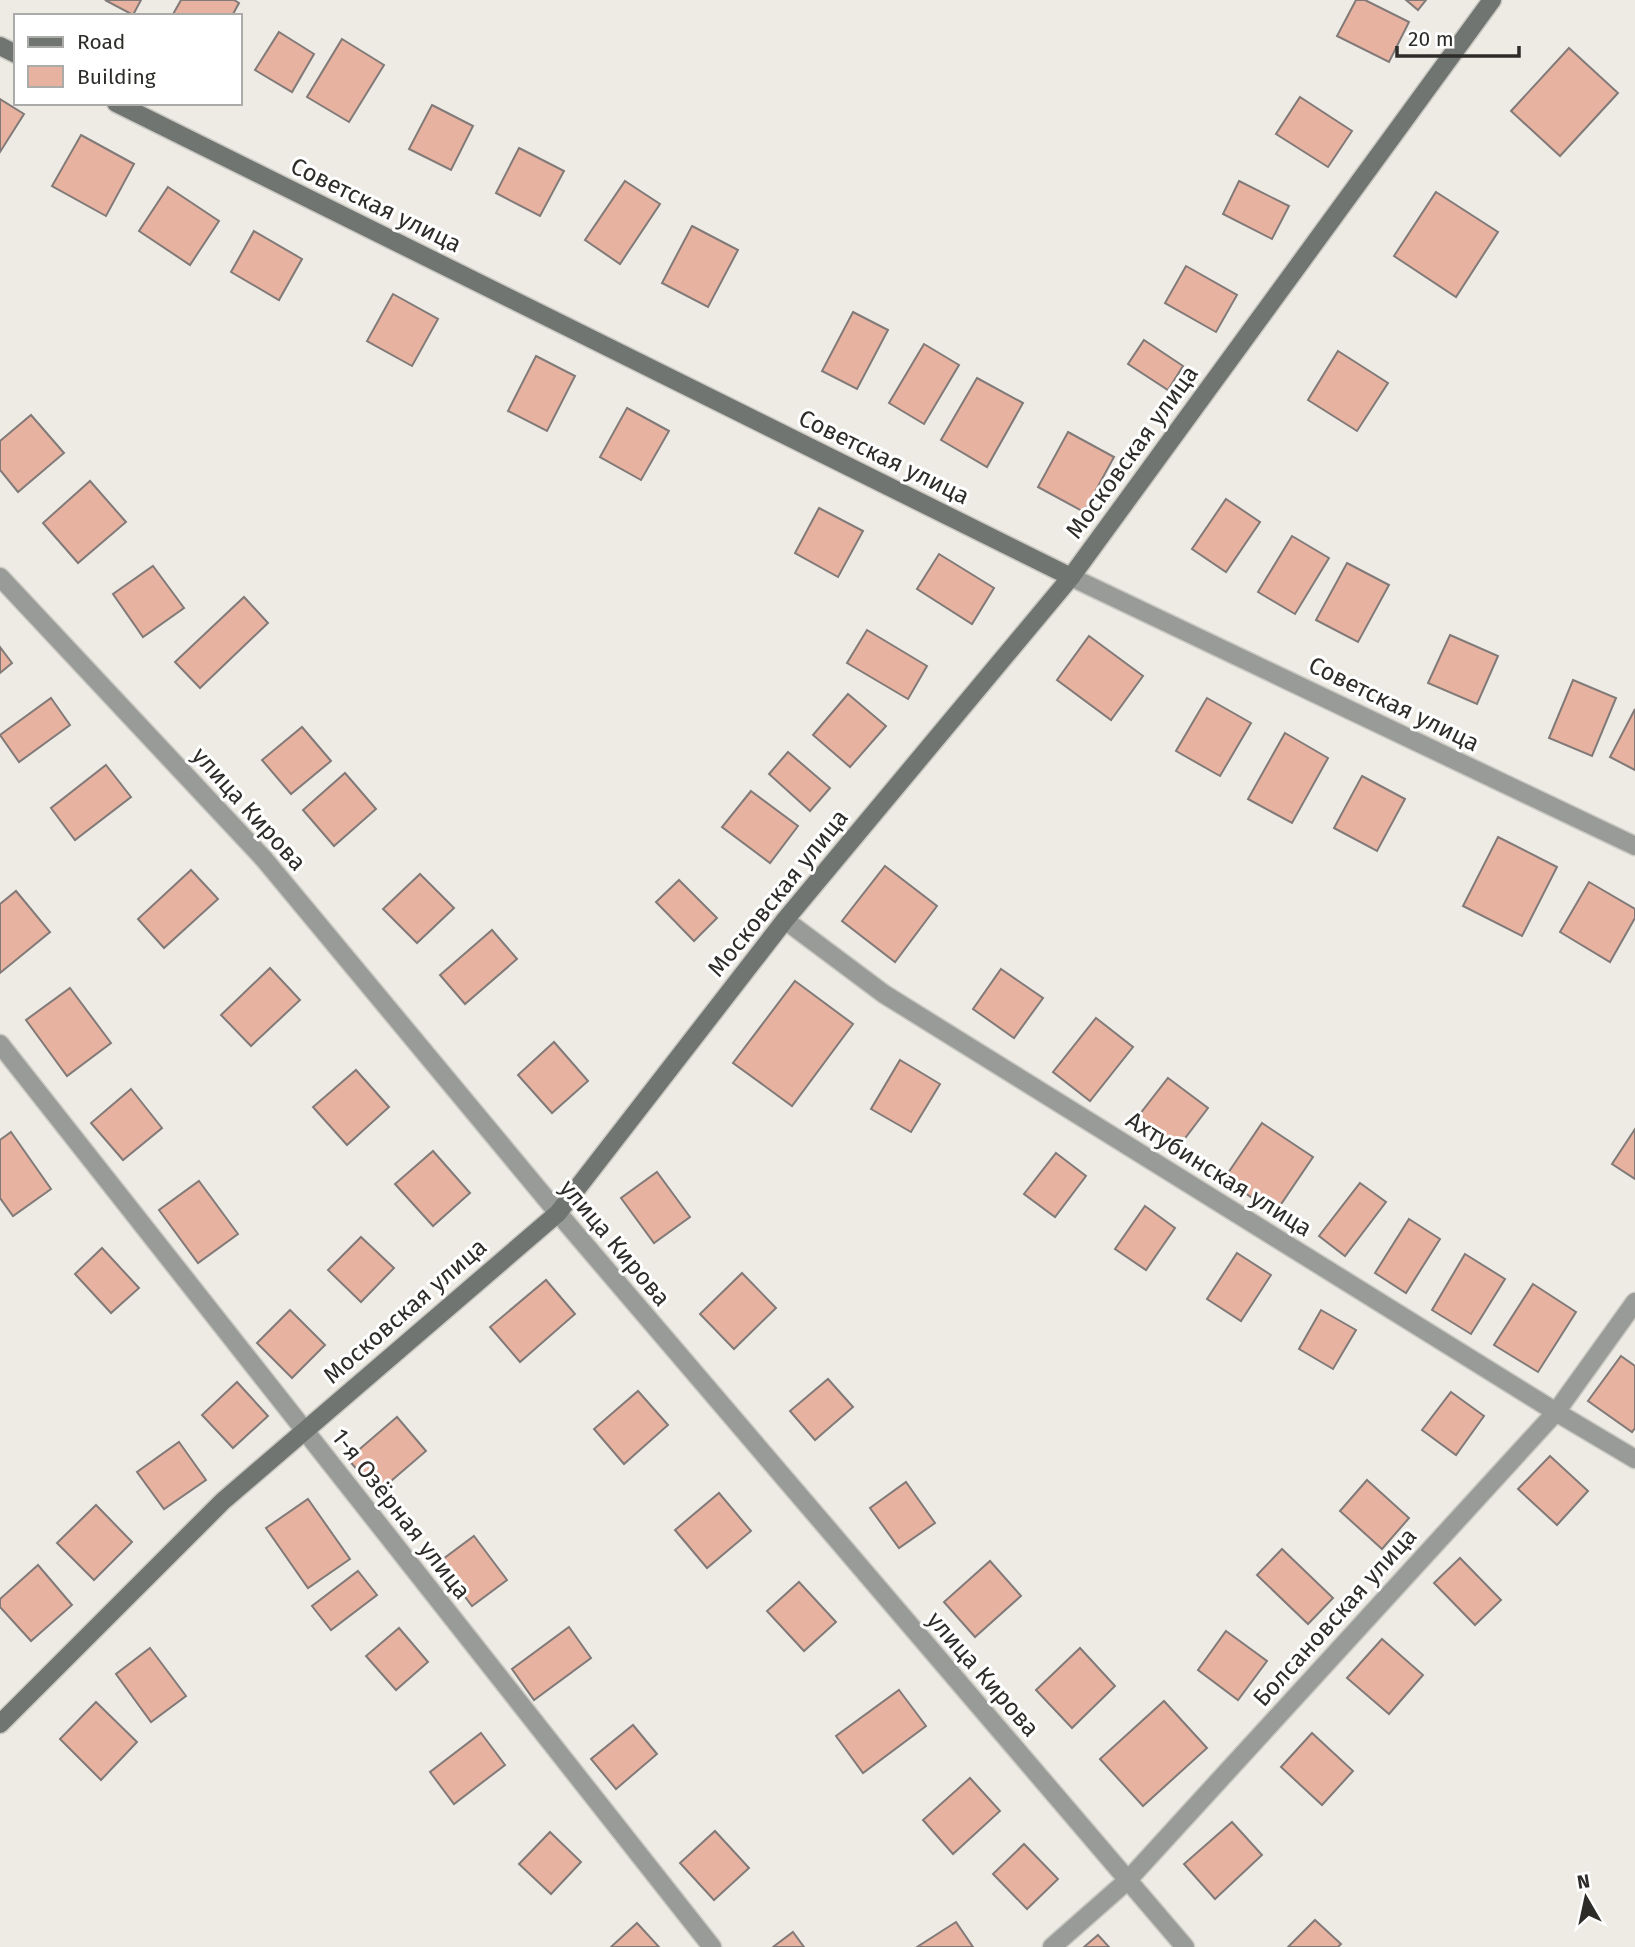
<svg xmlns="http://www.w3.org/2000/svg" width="1635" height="1947" viewBox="0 0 1635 1947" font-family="'Fira Sans',sans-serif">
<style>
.building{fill:#e8b2a1;stroke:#817a78;stroke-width:2}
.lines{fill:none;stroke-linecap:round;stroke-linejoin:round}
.street-casing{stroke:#cac9c2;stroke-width:21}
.secondary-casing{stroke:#cac9c2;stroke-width:21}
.street{stroke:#999b99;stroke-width:18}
.secondary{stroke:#717572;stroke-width:18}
.labels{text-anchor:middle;stroke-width:6;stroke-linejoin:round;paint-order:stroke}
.street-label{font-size:24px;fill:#2d2c29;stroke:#fff}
</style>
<rect width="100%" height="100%" fill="#edebe4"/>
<!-- building -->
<g class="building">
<polygon points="105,0 141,0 133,15"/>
<polygon points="181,0 234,0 239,3 232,16 172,16"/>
<polygon points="1356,0 1365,0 1409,22 1389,62 1337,36"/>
<polygon points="1406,0 1426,0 1418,10"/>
<polygon points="279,32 314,54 292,92 255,70"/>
<polygon points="342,39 384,65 349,122 307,97"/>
<polygon points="1569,48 1618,93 1560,156 1511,111"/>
<polygon points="1300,97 1352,131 1328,167 1276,134"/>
<polygon points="0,99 24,114 0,152"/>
<polygon points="432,105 473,126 451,170 409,149"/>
<polygon points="81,135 134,164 106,216 52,186"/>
<polygon points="519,148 564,171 540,216 496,193"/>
<polygon points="625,181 660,204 620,264 585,240"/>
<polygon points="1239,181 1289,206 1272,239 1223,214"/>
<polygon points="168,187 219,221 190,265 139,231"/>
<polygon points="1436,192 1498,232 1456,297 1394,256"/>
<polygon points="692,226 738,250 708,307 662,283"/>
<polygon points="254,231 302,259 279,300 231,272"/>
<polygon points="1186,266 1237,295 1216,332 1165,303"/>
<polygon points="393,294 438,319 412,366 367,341"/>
<polygon points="853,312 888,330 857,389 822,371"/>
<polygon points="1144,340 1183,366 1168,390 1128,364"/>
<polygon points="924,344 959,365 924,424 889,403"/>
<polygon points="1338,351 1388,383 1357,431 1308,400"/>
<polygon points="536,356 575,376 547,431 508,411"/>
<polygon points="977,378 1023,403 987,467 941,440"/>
<polygon points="627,408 669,431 641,480 600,457"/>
<polygon points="31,415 64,453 18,492 0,470 0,441"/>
<polygon points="1068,432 1114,457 1084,512 1038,487"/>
<polygon points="90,481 126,522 78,563 43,523"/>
<polygon points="1226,499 1260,522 1226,572 1192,549"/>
<polygon points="819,508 863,531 838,577 795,553"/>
<polygon points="1292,536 1329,558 1295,614 1258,592"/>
<polygon points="939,554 994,588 972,624 917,589"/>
<polygon points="1347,563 1389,585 1358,642 1316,620"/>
<polygon points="153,566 184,608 143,637 113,594"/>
<polygon points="244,597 268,623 200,688 175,662"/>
<polygon points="867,630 927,666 908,699 847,663"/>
<polygon points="1450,635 1498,656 1477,704 1428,683"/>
<polygon points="1089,636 1143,676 1111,720 1057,680"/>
<polygon points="0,647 12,663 0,673"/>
<polygon points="1573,680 1616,698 1592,756 1549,738"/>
<polygon points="848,694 886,726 850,767 813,735"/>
<polygon points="51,698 70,725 19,762 0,735"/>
<polygon points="1207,698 1251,723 1220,776 1176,751"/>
<polygon points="1635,709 1635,770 1610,757"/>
<polygon points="302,727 331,761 291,794 262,760"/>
<polygon points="1285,733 1328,758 1292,823 1248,799"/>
<polygon points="788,752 830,788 810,811 769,774"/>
<polygon points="106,765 131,797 75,840 51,808"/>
<polygon points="345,773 376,809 334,846 303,810"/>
<polygon points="1362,776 1405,799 1377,851 1334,828"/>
<polygon points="751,791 798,826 770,863 722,827"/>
<polygon points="1498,837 1557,867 1522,936 1463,906"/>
<polygon points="885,866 937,906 895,962 842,921"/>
<polygon points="191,870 218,899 164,948 138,919"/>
<polygon points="420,874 454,908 417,943 383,909"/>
<polygon points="679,880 717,918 694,941 656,902"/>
<polygon points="1589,882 1635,909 1635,918 1610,962 1560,932"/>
<polygon points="16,891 50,932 0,973 0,904"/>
<polygon points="492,930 517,959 465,1004 440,975"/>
<polygon points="270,968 300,1000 251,1046 221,1015"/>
<polygon points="1001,969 1043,998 1014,1038 973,1009"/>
<polygon points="795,981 853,1024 792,1106 733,1063"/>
<polygon points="70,988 111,1043 67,1076 26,1020"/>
<polygon points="1096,1018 1133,1047 1090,1101 1053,1072"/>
<polygon points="554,1042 588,1081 552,1113 518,1075"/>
<polygon points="900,1060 940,1084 911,1132 871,1109"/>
<polygon points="356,1070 389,1107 347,1145 313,1107"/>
<polygon points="1168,1078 1208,1108 1176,1150 1136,1119"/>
<polygon points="131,1089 162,1128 123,1160 91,1123"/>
<polygon points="1262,1123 1313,1157 1275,1213 1224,1179"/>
<polygon points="1635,1129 1635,1179 1612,1164"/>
<polygon points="11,1132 51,1189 13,1216 0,1198 0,1140"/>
<polygon points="433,1151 470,1193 433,1226 395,1184"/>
<polygon points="1056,1153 1086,1176 1055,1217 1024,1194"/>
<polygon points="657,1172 690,1217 654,1243 621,1198"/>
<polygon points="199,1181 238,1234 198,1263 159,1210"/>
<polygon points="1360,1183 1386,1202 1345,1256 1319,1236"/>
<polygon points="1145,1206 1175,1228 1146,1270 1115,1249"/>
<polygon points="1409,1219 1440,1239 1406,1293 1375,1273"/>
<polygon points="361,1237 394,1268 361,1302 328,1270"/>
<polygon points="102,1248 139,1288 111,1313 75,1274"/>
<polygon points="1237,1253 1271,1275 1241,1321 1207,1299"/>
<polygon points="1465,1254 1505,1279 1471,1334 1432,1310"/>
<polygon points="742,1273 776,1308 734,1349 700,1314"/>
<polygon points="546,1280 575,1314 520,1362 490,1327"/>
<polygon points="1533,1284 1576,1312 1538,1372 1494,1345"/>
<polygon points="290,1310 325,1345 292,1378 257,1343"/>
<polygon points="1321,1310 1356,1330 1333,1369 1299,1349"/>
<polygon points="1621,1356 1635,1366 1635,1428 1632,1432 1588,1401"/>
<polygon points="828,1379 853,1407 815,1440 790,1411"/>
<polygon points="237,1382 268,1416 233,1448 202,1415"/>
<polygon points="638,1391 668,1425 624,1464 594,1429"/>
<polygon points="1451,1392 1484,1416 1456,1455 1422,1430"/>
<polygon points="397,1417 426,1451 377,1493 348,1459"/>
<polygon points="179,1442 206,1480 164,1509 137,1472"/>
<polygon points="1550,1456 1588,1491 1557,1525 1518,1489"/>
<polygon points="1367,1480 1409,1518 1382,1549 1340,1511"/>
<polygon points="906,1482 935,1523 899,1548 870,1508"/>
<polygon points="719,1493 751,1531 707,1568 675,1530"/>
<polygon points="308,1499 350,1559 308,1588 266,1528"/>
<polygon points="96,1505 132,1542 94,1580 57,1543"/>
<polygon points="474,1536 507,1580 472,1606 439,1562"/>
<polygon points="1282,1549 1333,1598 1308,1624 1257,1575"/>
<polygon points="1460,1558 1501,1600 1475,1625 1434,1583"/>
<polygon points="990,1561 1021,1596 975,1637 944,1602"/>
<polygon points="38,1565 72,1605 31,1641 0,1607 0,1599"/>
<polygon points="358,1571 377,1595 331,1630 312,1606"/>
<polygon points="799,1582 836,1622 804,1651 767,1611"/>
<polygon points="569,1627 591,1658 534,1700 512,1669"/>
<polygon points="399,1628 428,1662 396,1690 366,1656"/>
<polygon points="1226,1631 1267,1661 1238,1700 1198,1670"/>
<polygon points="1382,1639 1423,1675 1389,1714 1347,1678"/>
<polygon points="150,1648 186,1696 151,1722 116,1674"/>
<polygon points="1080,1648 1115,1686 1072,1728 1036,1690"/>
<polygon points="899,1690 926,1726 863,1773 836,1736"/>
<polygon points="1164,1701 1207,1748 1143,1806 1100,1759"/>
<polygon points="96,1702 137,1742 101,1780 60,1739"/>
<polygon points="633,1725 657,1754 616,1789 591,1759"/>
<polygon points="481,1733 505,1765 454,1804 430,1772"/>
<polygon points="1312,1733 1353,1771 1322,1805 1281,1767"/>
<polygon points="970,1778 1000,1811 953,1854 923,1820"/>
<polygon points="1232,1822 1262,1855 1215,1899 1184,1864"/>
<polygon points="715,1831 749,1868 714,1900 680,1863"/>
<polygon points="550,1832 581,1862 551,1894 519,1864"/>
<polygon points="1024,1844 1058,1879 1027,1909 993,1874"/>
<polygon points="1315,1920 1341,1944 1338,1947 1288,1947"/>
<polygon points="956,1922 973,1947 917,1947"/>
<polygon points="637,1923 659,1947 611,1947"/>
<polygon points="793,1932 804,1947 773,1947"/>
<polygon points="1098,1935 1109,1947 1084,1947"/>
</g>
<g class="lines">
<defs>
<g id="street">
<polyline points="0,577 264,859 558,1213 1185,1947"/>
<polyline points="1071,577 1635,846"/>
<polyline points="785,920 884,994 1556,1412 1635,1459"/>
<polyline points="0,1044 712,1947"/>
<polyline points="1052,1947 1128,1880 1556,1412 1635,1302"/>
</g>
<g id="secondary">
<polyline points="0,46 16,54"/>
<polyline points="116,103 1071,577"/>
<polyline points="0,1724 223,1501 558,1213 785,920 1071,577 1492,0"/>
</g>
</defs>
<!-- street casing -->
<use href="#street" class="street-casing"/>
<!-- secondary casing -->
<use href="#secondary" class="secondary-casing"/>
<!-- street -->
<use href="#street" class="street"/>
<!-- secondary -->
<use href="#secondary" class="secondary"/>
</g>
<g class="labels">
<!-- street labels -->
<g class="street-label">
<text transform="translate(376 205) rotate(26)" y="8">Советская улица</text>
<text transform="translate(1132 452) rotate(-54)" y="8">Московская улица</text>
<text transform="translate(884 457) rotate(26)" y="8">Советская улица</text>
<text transform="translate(1394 704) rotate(26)" y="8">Советская улица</text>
<text transform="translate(249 809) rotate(48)" y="8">улица Кирова</text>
<text transform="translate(778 893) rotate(-51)" y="8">Московская улица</text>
<text transform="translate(1219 1174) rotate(32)" y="8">Ахтубинская улица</text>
<text transform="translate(615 1243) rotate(50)" y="8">улица Кирова</text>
<text transform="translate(405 1311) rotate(-41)" y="8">Московская улица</text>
<text transform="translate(401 1514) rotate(52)" y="8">1-я Озёрная улица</text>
<text transform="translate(1335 1617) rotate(-48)" y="8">Болсановская улица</text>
<text transform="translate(983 1674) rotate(49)" y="8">улица Кирова</text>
</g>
</g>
<!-- legend -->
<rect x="14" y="14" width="228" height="91" fill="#ffffff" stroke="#ababa9" stroke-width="2"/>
<rect x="28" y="37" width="35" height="10" fill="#717572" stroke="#ababa9" stroke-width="2"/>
<text x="77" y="49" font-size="21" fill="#2d2c29">Road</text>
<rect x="28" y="66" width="35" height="21" fill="#e8b2a1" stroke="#ababa9" stroke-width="2"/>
<text x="77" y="84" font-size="21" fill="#2d2c29">Building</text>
<!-- north arrow -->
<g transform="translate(1586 1898) rotate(351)" stroke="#ffffff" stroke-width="5" paint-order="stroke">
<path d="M0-5L12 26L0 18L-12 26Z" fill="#2d2c29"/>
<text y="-10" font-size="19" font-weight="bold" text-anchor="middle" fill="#2d2c29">N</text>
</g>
<!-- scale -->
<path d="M1397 46v10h122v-10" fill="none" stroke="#2d2c29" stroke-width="3.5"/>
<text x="1408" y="46" font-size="21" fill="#2d2c29" stroke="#ffffff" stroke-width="5" paint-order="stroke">20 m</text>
</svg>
